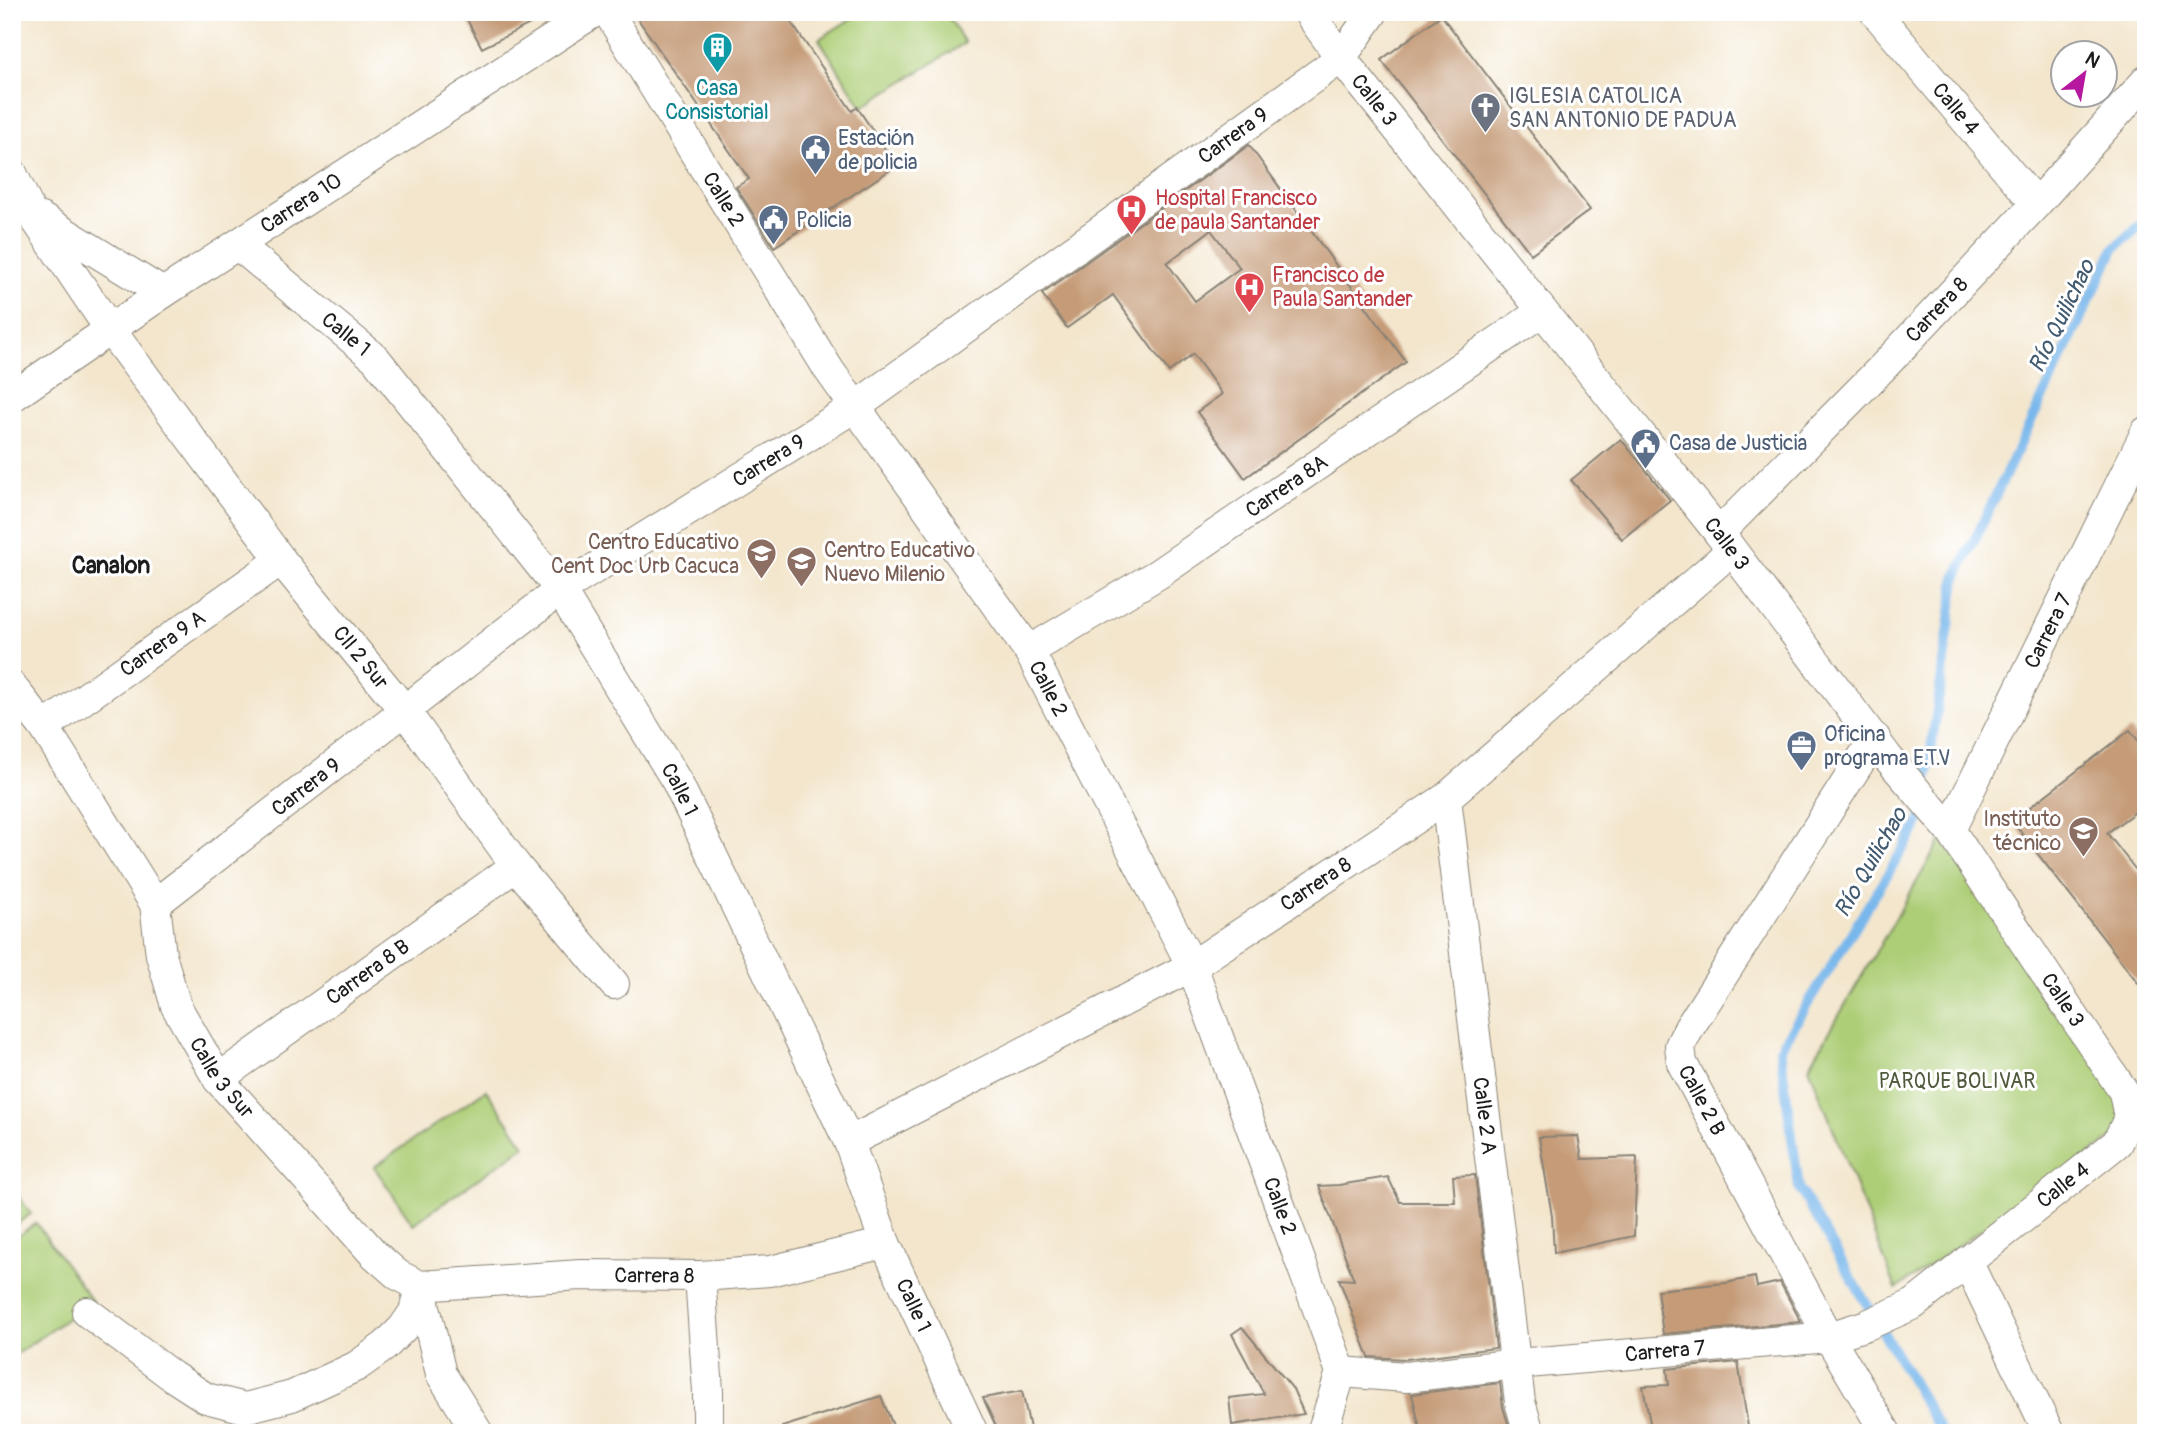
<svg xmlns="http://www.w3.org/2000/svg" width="2158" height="1445" viewBox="0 0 2158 1445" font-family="Pangolin,sans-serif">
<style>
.green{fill:#adce77;stroke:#64754a;stroke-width:2}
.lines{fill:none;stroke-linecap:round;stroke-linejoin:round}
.stream{stroke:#78b7ec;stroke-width:10}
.building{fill:#c59b78;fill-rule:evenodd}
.minor-casing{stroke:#888174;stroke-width:32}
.minor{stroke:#fff;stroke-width:30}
.labels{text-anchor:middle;stroke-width:6;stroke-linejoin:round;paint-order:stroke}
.culture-label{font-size:21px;fill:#0d838f;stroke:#fff}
.worship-label{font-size:21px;fill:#5b616d;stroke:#fff;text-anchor:start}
.street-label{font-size:21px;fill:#1c1c1c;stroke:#fff}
.service-label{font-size:21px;fill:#4e5e75;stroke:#fff;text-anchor:start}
.health-label{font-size:21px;fill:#be3a42;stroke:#fff;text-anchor:start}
.education-label{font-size:21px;fill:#785e54;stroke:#fff;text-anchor:end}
.park-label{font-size:21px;fill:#4f5a3c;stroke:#fff}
.water-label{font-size:23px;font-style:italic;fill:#415a6f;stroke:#fff}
.neighbourhood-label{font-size:23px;font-weight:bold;fill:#1c1c1c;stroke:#fff}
</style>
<rect width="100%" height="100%" fill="#fff"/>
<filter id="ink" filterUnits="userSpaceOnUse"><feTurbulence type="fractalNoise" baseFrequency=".0143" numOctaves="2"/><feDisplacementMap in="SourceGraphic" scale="14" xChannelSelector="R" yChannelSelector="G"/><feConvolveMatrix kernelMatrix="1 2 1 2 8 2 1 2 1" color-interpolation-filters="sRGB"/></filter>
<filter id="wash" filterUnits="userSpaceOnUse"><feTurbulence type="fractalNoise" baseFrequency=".00686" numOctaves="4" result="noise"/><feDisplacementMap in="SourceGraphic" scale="28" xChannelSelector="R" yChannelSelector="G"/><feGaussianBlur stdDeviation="1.57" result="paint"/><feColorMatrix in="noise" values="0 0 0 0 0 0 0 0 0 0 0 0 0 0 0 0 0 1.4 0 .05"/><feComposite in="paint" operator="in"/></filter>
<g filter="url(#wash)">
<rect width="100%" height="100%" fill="#f3e6cd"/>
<!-- green -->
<g class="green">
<polygon points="862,12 945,12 965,43 862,107 819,39"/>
<polygon points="1941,840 2146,1109 2146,1115 1896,1289 1809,1067"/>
<polygon points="486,1090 525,1146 413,1224 374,1167"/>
<polygon points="12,1187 31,1214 12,1227"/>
<polygon points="36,1223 92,1301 12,1357 12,1240"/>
</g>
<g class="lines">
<!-- stream -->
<g class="stream">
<polyline points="1925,792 1956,578 2114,249 2146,220"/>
<polyline points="1923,806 1921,820 1780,1049 1799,1188 1942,1433"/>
</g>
</g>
<g id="blocks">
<!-- building -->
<g class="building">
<polygon points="463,12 554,12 482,48"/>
<polygon points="633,12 784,12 852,111 857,107 896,166 774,247 736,187 749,179"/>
<polygon points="1441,15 1590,210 1531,254 1381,60"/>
<path d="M1249,145L1406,362L1245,478L1197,412L1222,394L1193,354L1169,372L1113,295L1067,328L1042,294ZM1211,230L1240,268L1195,301L1167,263Z"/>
<polygon points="1621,439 1670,500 1622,539 1571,480"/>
<polygon points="2130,730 2146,751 2146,804 2107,833 2146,883 2146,993 2012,821"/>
<polygon points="1578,1136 1582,1159 1637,1157 1634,1236 1554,1253 1552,1216 1539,1137"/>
<polygon points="1475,1175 1496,1348 1406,1359 1369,1357 1339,1279 1354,1280 1319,1186 1339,1185 1388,1177 1400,1202 1455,1202 1453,1176"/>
<polygon points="1755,1277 1757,1287 1780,1282 1801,1322 1663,1334 1657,1290 1726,1283"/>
<polygon points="1242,1327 1293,1389 1304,1414 1232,1425 1229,1398 1264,1394 1232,1334"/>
<polygon points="1738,1362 1749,1433 1652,1433 1643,1386 1669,1385 1667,1369"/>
<polygon points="1500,1383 1503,1407 1511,1433 1421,1433 1412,1394"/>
<polygon points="1022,1391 1031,1433 999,1433 983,1398"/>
<polygon points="881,1396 896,1433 782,1433 782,1427"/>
</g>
</g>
</g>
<g filter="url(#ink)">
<use href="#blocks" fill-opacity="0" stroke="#888174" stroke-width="2"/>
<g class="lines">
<defs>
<g id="minor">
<path id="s1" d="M608,12L829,370L1029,651L1192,966L1341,1372L1322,1433"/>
<path id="s2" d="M1308,12L1341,58L1719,533L1889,759L1950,830L2124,1092L2129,1118L2117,1143L1914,1304L1867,1325L1829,1337L1516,1364L1406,1377L1341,1372"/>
<path id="s3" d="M1875,12L2036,204"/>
<path id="s4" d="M12,173L30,211L111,331L281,560L405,711L516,866L614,984"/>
<polyline points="41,218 163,293"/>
<path id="s5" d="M238,245L375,358L560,590L677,782L849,1142L885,1243L973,1433"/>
<path id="s6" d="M12,397L163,293L594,12"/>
<path id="s7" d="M1719,533L1883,367L2036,204L2146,81"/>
<path id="s8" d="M1029,651L1158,574L1541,312"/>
<path id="s9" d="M12,687L44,727L155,904L161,955L176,1006L218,1079L374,1254L398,1275L420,1286L441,1374L478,1433"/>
<path id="s10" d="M44,727L281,560"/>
<path id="s11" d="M1875,738L1689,1028L1680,1046L1682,1063L1829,1337L1886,1433"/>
<path id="s12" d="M1446,798L1520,1402L1529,1433"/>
<path id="s13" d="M1950,830L2146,432"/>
<path id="s14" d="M155,904L560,590L855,407L1341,58L1373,12"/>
<path id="s15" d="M218,1079L516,866"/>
<path id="s16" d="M849,1142L1192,966L1446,798L1731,551"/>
<polyline points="1967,1261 2049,1433"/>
<polyline points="700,1276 708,1392 708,1433"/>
<path id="s17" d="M87,1312L172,1376L206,1398L245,1408L292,1396L357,1366L385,1346L403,1328L414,1312L420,1286L580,1275L700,1276L770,1271L885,1243"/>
</g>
</defs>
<!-- minor casing -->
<use href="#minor" class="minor-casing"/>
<!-- minor -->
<use href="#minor" class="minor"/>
</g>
</g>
<!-- icons -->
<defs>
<symbol id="building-pin" viewBox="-11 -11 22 30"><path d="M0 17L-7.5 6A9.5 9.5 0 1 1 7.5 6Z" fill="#0f9aa8" stroke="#fff"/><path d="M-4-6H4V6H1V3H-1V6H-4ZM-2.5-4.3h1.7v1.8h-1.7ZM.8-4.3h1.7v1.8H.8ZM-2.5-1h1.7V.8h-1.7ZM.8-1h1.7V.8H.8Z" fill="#fff"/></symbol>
<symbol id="church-pin" viewBox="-11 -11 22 30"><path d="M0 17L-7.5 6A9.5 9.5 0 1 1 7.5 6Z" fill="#6b7280" stroke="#fff"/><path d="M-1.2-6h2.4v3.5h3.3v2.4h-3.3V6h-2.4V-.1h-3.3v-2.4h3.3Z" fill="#fff"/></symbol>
<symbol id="civic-pin" viewBox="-11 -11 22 30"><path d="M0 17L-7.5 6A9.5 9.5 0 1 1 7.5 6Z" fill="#5c6f8a" stroke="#fff"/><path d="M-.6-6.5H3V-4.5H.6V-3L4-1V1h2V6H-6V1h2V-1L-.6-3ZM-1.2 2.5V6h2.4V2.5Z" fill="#fff"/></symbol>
<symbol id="hospital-pin" viewBox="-11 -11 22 30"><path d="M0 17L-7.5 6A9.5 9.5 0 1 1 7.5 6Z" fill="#e0444e" stroke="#fff"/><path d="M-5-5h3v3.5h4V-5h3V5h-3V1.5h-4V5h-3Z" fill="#fff"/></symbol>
<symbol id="school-pin" viewBox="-11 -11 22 30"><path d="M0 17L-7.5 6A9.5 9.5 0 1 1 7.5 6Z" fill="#8d6e63" stroke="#fff"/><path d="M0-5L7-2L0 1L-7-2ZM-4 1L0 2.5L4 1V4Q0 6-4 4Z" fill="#fff"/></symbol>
<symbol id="office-pin" viewBox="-11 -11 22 30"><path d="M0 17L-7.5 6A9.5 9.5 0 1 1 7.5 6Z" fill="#5c6f8a" stroke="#fff"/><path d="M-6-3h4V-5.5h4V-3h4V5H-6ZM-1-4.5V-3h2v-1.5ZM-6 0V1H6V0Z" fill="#fff"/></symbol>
<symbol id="university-pin" viewBox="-11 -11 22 30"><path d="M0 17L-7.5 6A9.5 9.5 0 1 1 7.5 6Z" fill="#8d6e63" stroke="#fff"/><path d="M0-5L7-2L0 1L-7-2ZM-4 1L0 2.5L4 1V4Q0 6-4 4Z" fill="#fff"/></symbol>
</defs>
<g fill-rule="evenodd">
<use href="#building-pin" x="700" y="30" width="35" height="47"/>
<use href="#church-pin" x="1468" y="90" width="35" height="47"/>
<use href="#civic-pin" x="798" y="132" width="35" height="47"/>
<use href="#hospital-pin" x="1114" y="192" width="35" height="47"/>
<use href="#civic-pin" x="756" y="202" width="35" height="47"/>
<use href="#hospital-pin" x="1232" y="270" width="35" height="47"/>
<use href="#civic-pin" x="1628" y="426" width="35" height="47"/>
<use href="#school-pin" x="744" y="536" width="35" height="47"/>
<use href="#school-pin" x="784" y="544" width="35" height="47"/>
<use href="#office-pin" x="1784" y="728" width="35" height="47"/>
<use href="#university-pin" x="2066" y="814" width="35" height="47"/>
</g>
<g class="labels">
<!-- culture labels -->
<g class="culture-label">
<text x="717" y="95">Casa<tspan x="717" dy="24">Consistorial</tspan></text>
</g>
<!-- worship labels -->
<g class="worship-label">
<text x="1509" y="103">IGLESIA CATOLICA<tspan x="1509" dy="24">SAN ANTONIO DE PADUA</tspan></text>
</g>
<!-- street labels -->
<g class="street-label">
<text dy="7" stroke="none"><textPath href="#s2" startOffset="110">Calle 3</textPath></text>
<text dy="7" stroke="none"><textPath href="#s3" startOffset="126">Calle 4</textPath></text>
<text dy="7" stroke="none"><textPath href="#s14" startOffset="1325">Carrera 9</textPath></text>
<text dy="7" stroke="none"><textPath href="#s1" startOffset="220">Calle 2</textPath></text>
<text dy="7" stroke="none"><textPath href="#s6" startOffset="348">Carrera 10</textPath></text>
<text dy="7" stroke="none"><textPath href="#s7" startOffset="312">Carrera 8</textPath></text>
<text dy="7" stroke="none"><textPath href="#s5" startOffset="140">Calle 1</textPath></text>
<text dy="7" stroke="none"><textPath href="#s14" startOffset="758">Carrera 9</textPath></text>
<text dy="7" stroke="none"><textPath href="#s8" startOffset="306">Carrera 8A</textPath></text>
<text dy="7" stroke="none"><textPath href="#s2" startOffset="677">Calle 3</textPath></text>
<text dy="7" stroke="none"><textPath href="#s13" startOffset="222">Carrera 7</textPath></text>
<text dy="7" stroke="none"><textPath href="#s10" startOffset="145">Carrera 9 A</textPath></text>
<text dy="7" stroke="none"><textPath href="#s4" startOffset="598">Cll 2 Sur</textPath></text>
<text dy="7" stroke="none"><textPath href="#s1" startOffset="808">Calle 2</textPath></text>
<text dy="7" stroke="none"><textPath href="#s14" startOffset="191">Carrera 9</textPath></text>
<text dy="7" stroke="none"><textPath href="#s5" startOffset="707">Calle 1</textPath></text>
<text dy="7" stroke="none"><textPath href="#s16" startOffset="534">Carrera 8</textPath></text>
<text dy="7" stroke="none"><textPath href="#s15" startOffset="184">Carrera 8 B</textPath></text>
<text dy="7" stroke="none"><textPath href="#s2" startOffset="1244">Calle 3</textPath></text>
<text dy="7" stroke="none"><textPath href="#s9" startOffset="450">Calle 3 Sur</textPath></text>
<text dy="7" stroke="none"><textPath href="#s11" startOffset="424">Calle 2 B</textPath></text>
<text dy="7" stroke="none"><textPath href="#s12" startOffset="320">Calle 2 A</textPath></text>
<text transform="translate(2063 1185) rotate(-38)" y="7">Calle 4</text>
<text dy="7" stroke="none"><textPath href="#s1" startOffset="1376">Calle 2</textPath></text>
<text dy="7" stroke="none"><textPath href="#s17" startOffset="648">Carrera 8</textPath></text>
<text dy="7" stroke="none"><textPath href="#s5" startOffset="1274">Calle 1</textPath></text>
<text transform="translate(1665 1351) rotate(-5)" y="7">Carrera 7</text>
</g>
<!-- service labels -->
<g class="service-label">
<text x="838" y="145">Estación<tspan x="838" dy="24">de policia</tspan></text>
<text x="796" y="227">Policia</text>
<text x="1669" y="450">Casa de Justicia</text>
<text x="1824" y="741">Oficina<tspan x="1824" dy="24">programa E.T.V</tspan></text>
</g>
<!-- health labels -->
<g class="health-label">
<text x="1155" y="205">Hospital Francisco<tspan x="1155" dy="24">de paula Santander</tspan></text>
<text x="1272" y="282">Francisco de<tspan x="1272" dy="24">Paula Santander</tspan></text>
</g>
<!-- education labels -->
<g class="education-label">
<text x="739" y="549">Centro Educativo<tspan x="739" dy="24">Cent Doc Urb Cacuca</tspan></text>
<text x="824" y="557" text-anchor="start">Centro Educativo<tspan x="824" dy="24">Nuevo Milenio</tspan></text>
<text x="2061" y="826">Instituto<tspan x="2061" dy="24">técnico</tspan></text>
</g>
<!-- park labels -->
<g class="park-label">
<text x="1957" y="1088">PARQUE BOLIVAR</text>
</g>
<!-- water labels -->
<g class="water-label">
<text transform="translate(2061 316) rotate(-64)" y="8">Río Quilichao</text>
<text transform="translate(1870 862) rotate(-60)" y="8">Río Quilichao</text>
</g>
<!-- neighbourhood labels -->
<g class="neighbourhood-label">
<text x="111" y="573">Canalon</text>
</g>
</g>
<!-- margin -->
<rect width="2158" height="1445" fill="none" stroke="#fff" stroke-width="42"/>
<!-- north arrow -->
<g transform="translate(2084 74) rotate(31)"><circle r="33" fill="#ffffff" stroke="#a4a4a4" stroke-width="2"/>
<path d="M0-5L12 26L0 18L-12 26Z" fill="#b5179e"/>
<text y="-10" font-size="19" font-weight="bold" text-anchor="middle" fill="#1c1c1c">N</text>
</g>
</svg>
